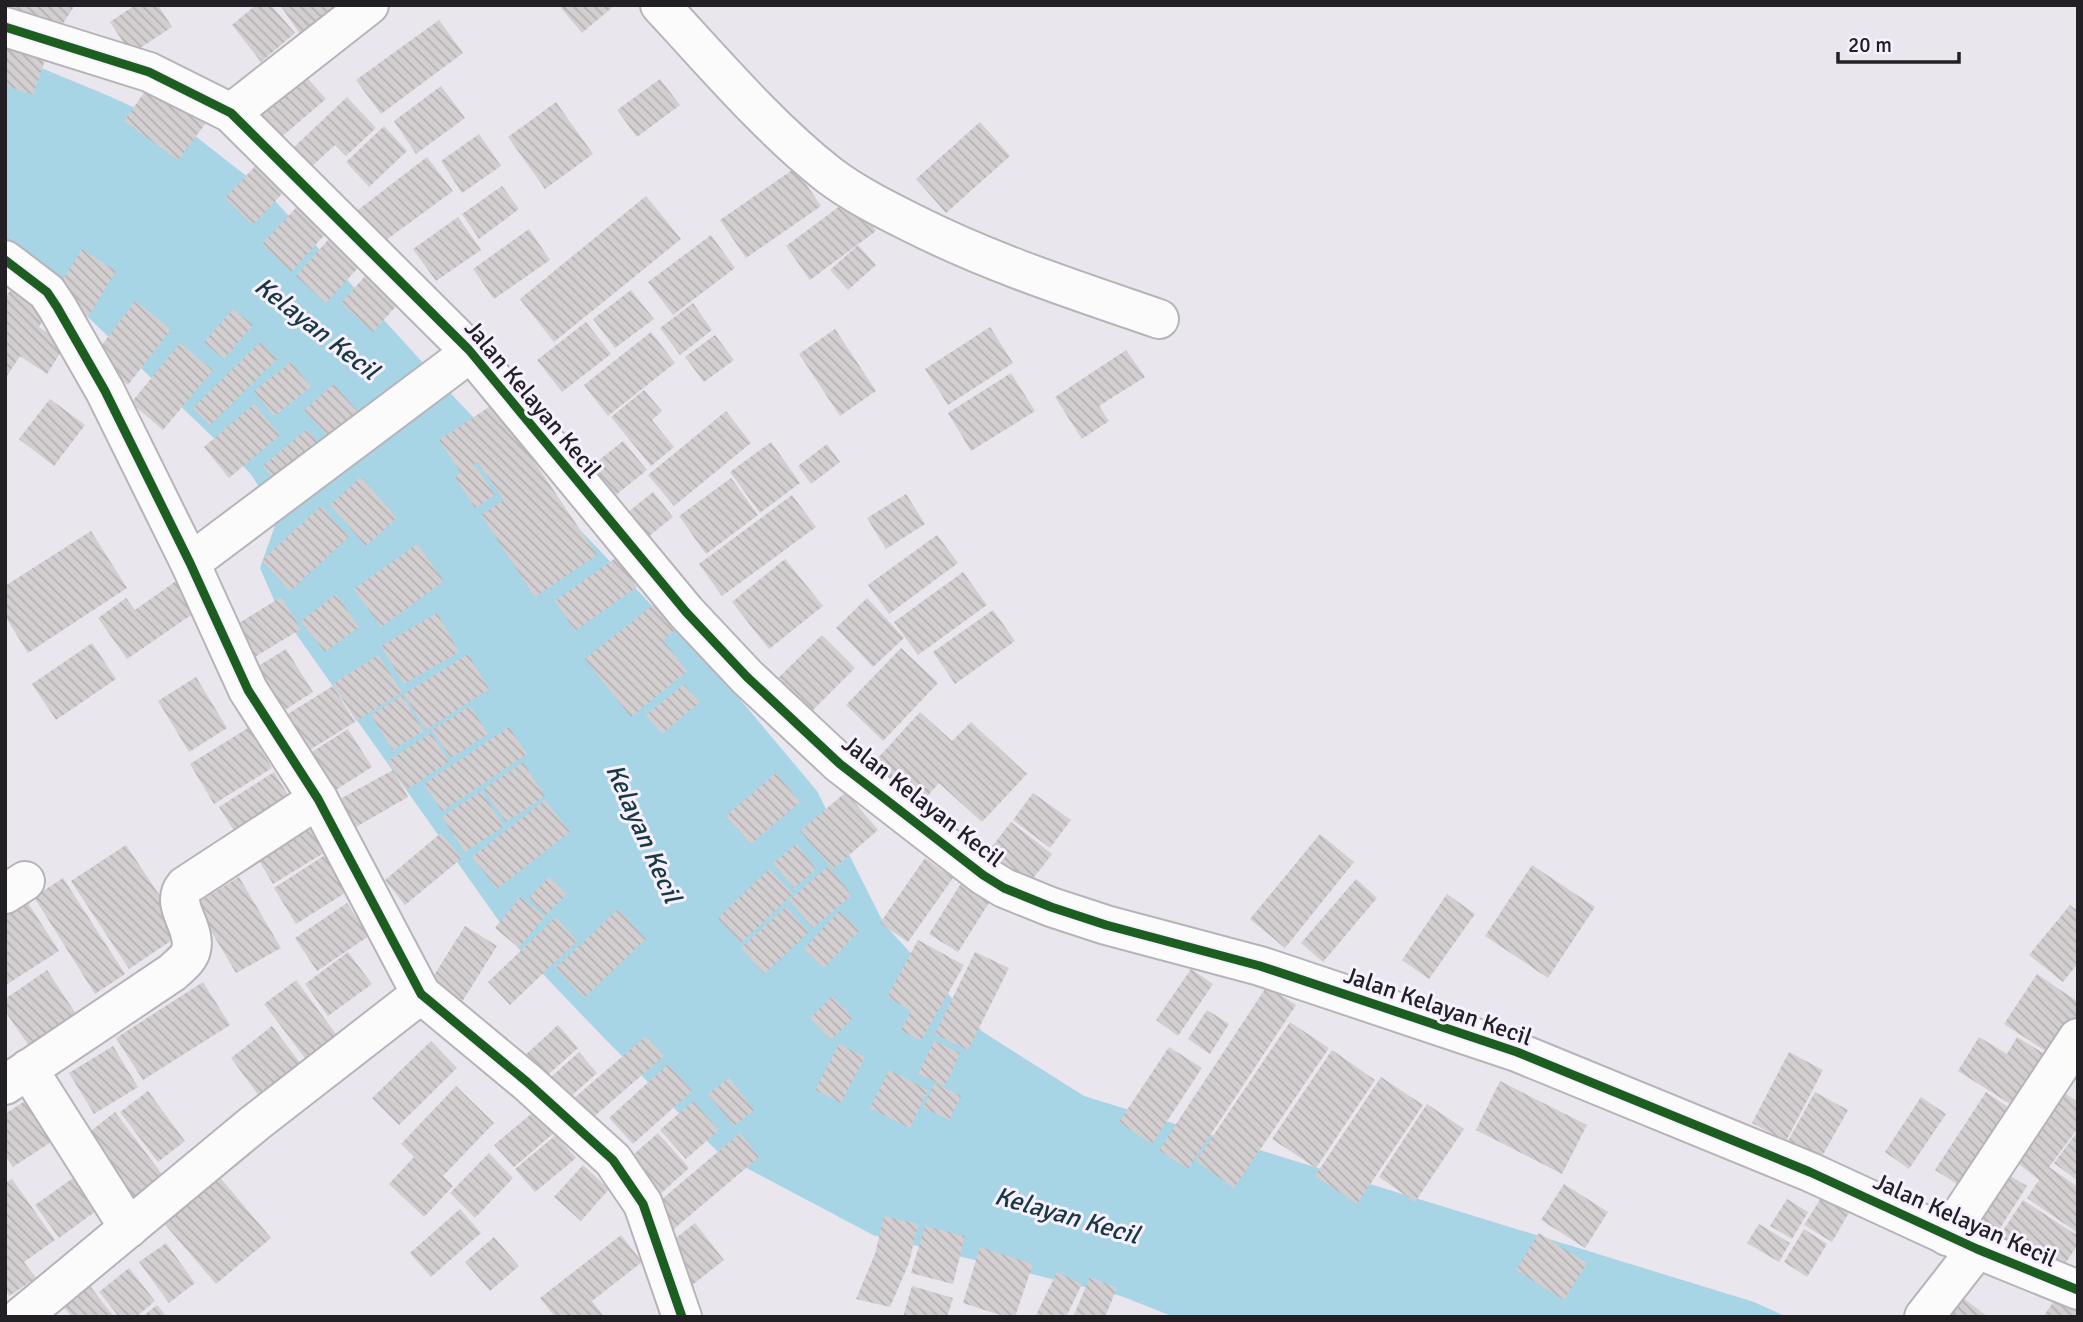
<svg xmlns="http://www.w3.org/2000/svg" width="2083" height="1322" viewBox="0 0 2083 1322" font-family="Signika,sans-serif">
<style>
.water{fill:#a8d5e5}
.building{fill:url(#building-back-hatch)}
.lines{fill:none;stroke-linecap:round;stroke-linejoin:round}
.minor-casing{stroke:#b6b3ba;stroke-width:42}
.minor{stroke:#fcfbfc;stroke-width:38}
.cycleway-casing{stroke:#f7f1ff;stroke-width:13}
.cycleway{stroke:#1b5e20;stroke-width:9}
.labels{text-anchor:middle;stroke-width:6;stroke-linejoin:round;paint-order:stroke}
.street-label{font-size:24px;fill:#222025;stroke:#f7f1ff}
.water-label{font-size:26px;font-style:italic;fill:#183941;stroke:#f7f1ff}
</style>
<defs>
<pattern id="building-back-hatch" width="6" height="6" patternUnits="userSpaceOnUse" patternTransform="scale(1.75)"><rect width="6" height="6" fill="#d3ced0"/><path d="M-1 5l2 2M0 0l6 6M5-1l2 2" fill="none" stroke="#b5b1b2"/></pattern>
</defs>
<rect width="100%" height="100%" fill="#eae6ee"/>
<!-- water -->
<polygon class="water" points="5,53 109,96 194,135 267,192 456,399 734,692 817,791 884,924 983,1032 1084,1096 1754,1302 1787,1317 1174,1317 1121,1296 873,1235 720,1154 604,1038 518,948 277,607 260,568 278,517 250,473 64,294 5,253"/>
<!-- building -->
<g class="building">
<polygon points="5,5 75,5 53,39"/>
<polygon points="135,5 158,5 172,27 131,54 110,22"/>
<polygon points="256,5 271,5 295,33 261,62 232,25"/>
<polygon points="280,5 348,5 302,37"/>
<polygon points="565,5 615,5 582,33 561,8"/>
<polygon points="439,20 463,53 381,114 356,80"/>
<polygon points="5,42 46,57 33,95 5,85"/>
<polygon points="302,72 326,99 273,144 249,116"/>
<polygon points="660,79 680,105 637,137 617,110"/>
<polygon points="151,83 206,123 178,160 124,121"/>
<polygon points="441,86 465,118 416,154 394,121"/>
<polygon points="347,97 376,128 346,156 335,145 310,168 292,149"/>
<polygon points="556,102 593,154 545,189 508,137"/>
<polygon points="980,122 1010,156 946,213 916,179"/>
<polygon points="384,126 407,151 369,187 346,162"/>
<polygon points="479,134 501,166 462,193 441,161"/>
<polygon points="427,157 453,191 378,246 354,213"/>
<polygon points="263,158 291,184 253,225 225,198"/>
<polygon points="795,168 821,206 746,258 720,220"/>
<polygon points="502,186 519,209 479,239 462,214"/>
<polygon points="308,195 337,221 291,272 262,244"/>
<polygon points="646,196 681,239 554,342 520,299"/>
<polygon points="852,197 876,231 810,280 786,246"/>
<polygon points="458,217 481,250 436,281 413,249"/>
<polygon points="529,229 550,260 494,299 473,269"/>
<polygon points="335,232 366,259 326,303 296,276"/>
<polygon points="711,235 735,268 673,315 648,282"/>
<polygon points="858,245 876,265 848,290 830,270"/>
<polygon points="82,249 116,271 88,317 53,295"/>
<polygon points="367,274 398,304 373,332 341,303"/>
<polygon points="12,288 48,311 39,327 66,344 47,374 20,356 5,379 5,298"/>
<polygon points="631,290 654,319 615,348 593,319"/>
<polygon points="135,301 171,329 128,385 92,358"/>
<polygon points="693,303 712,330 680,355 660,328"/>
<polygon points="233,309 253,325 224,359 204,342"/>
<polygon points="586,322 611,354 562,392 537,360"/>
<polygon points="990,327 1013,363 948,405 925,369"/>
<polygon points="835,329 876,391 840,416 799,354"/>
<polygon points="651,332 675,363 608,416 584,385"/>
<polygon points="715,335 734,360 704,382 685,357"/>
<polygon points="260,342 277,359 210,425 193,408"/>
<polygon points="180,343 213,370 163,430 131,403"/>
<polygon points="1126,350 1145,377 1099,406 1109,421 1082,439 1055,397"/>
<polygon points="291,362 311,387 274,416 254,391"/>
<polygon points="1011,373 1035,411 971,451 948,413"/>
<polygon points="334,384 361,415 332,441 304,410"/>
<polygon points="644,390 662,411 652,420 674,447 651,466 611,417"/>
<polygon points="50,399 85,425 54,466 19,439"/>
<polygon points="495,403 597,555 535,597 481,515 504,500 478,462 474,464 495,495 475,508 455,477 461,473 439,440"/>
<polygon points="254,404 280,435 229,478 204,447"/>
<polygon points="726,411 751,443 674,506 648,475"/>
<polygon points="307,429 321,447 277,483 263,466"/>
<polygon points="623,441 647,470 611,499 588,469"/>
<polygon points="771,442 800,483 760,513 730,472"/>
<polygon points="827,444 840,462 811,484 798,466"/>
<polygon points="361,477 397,518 366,546 330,505"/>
<polygon points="731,478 758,515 706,554 679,516"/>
<polygon points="653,492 673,517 638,545 617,521"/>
<polygon points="906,494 925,524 886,549 867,518"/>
<polygon points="792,495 816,527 722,596 699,564"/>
<polygon points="321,506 349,537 290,591 262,560"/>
<polygon points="91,531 127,588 28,653 5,616 5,586"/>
<polygon points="937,535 958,563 889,614 868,585"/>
<polygon points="417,544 444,581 381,627 354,589"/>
<polygon points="617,557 637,587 575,631 555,601"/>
<polygon points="785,559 823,606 769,649 732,602"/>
<polygon points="963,572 987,605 918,655 894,622"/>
<polygon points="176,581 197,611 127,659 98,618 126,598 135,610"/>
<polygon points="336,594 359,627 325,652 301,621"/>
<polygon points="281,597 301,629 250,660 231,628"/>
<polygon points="663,597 684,623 663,640 687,671 631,717 585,659"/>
<polygon points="867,598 904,638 873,667 836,628"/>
<polygon points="993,610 1015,641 955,684 933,652"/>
<polygon points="437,613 459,652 404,684 381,646"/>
<polygon points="822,635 855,668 805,718 772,684"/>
<polygon points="92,643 116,679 56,720 32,684"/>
<polygon points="901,648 938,683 883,741 846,705"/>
<polygon points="286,649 313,692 274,717 247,673"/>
<polygon points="468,654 489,689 426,730 404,694"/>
<polygon points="378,655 402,692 356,721 333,684"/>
<polygon points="196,677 227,728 189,752 158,701"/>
<polygon points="684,684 700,702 662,734 646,715"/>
<polygon points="333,686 355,722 305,753 283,717"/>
<polygon points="402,695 423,731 393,750 371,715"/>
<polygon points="470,706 488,734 451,758 432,730"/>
<polygon points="920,712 952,741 971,722 1027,774 982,822 939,783 913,812 867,770"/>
<polygon points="509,727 527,754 442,811 424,784"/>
<polygon points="248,728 272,768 214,804 190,764"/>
<polygon points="348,729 372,767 320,800 296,762"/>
<polygon points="431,733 449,762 406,790 388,761"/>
<polygon points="523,762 545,796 506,822 484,789"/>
<polygon points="393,770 408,797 356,827 340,799"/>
<polygon points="274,772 293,803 238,837 219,807"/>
<polygon points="776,773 800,802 751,844 726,816"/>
<polygon points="481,791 504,826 465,852 442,817"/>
<polygon points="846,792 878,830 833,869 800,831"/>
<polygon points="1033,793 1071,820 1050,848 1013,820"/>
<polygon points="545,800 570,832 497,889 472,857"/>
<polygon points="313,818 332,848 273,884 255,854"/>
<polygon points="1011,822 1052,854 1025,889 984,857"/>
<polygon points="441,833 462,858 405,905 385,880"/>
<polygon points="1320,834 1354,862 1285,948 1250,919"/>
<polygon points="796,844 816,869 794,888 773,863"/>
<polygon points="126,845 184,932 129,969 71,881"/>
<polygon points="325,855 348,891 296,924 274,888"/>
<polygon points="925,858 953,878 908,942 880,923"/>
<polygon points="1532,865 1595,907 1548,978 1485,936"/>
<polygon points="828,866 852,895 813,928 789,900"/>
<polygon points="769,869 793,894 741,943 718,918"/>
<polygon points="239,877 281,948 236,973 195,904"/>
<polygon points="549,877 567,894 546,915 529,898"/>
<polygon points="965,877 994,895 958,952 929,934"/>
<polygon points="63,878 125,974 95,994 34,897"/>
<polygon points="1356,879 1377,898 1323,962 1301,943"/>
<polygon points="1447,894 1475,914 1429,979 1402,960"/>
<polygon points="520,897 545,916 519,948 495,928"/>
<polygon points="26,900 59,951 6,985 5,914"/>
<polygon points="347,903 369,936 317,971 295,938"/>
<polygon points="2070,905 2078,911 2078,963 2063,982 2029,955"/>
<polygon points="786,907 809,932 764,974 741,948"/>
<polygon points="618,909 646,939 584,998 556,968"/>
<polygon points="839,911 860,930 824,968 804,949"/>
<polygon points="556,917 577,941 510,1005 488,982"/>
<polygon points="465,926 497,946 460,1005 428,985"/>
<polygon points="918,940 964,965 921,1041 901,1030 911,1011 887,997"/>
<polygon points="348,952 372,984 328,1016 305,984"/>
<polygon points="975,952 1009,968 968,1050 935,1034"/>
<polygon points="1191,969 1213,984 1178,1036 1156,1020"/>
<polygon points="47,970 76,1014 29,1046 5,1011 5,999"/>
<polygon points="2037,974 2078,1002 2078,1019 2053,1056 2004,1024"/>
<polygon points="296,980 339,1038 308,1062 264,1004"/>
<polygon points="203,982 230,1025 143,1080 116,1038"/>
<polygon points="1267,986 1296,1005 1188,1169 1159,1150"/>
<polygon points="832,996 853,1018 831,1040 810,1018"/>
<polygon points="1207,1010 1229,1024 1210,1054 1188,1039"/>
<polygon points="1290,1022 1329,1048 1234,1188 1196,1161"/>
<polygon points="558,1025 578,1048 541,1081 521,1059"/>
<polygon points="272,1026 307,1072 265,1104 231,1058"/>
<polygon points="646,1036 664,1056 582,1127 565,1106"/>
<polygon points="1979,1037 2007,1054 2017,1037 2051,1058 2018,1109 1958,1071"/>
<polygon points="431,1041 457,1068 399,1125 372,1098"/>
<polygon points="934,1041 960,1053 945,1086 918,1074"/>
<polygon points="839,1044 865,1057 841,1103 815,1090"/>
<polygon points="113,1046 138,1087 94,1114 69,1073"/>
<polygon points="1169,1047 1202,1068 1152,1144 1119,1122"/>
<polygon points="1332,1050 1375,1080 1316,1168 1272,1139"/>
<polygon points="579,1052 597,1073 559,1107 541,1086"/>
<polygon points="1789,1052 1823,1070 1786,1141 1752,1123"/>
<polygon points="668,1064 692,1091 633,1144 609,1118"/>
<polygon points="889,1070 928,1090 910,1128 870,1108"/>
<polygon points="1381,1077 1423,1105 1357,1204 1315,1176"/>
<polygon points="729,1078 754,1110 734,1126 708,1094"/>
<polygon points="1500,1081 1587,1125 1562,1174 1476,1130"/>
<polygon points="935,1083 961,1096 949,1120 923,1107"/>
<polygon points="456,1086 494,1123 443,1176 453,1186 424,1217 389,1184 414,1157 401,1144"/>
<polygon points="148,1091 185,1141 158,1162 120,1112"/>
<polygon points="1815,1092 1848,1110 1820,1160 1787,1143"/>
<polygon points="1986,1092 2024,1118 1973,1194 1935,1170"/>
<polygon points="2066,1094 2078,1102 2078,1128 2049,1167 2078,1187 2078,1233 2027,1198 2039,1180 2015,1161"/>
<polygon points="1921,1097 1946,1114 1909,1169 1885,1152"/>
<polygon points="25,1101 51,1142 13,1167 5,1156 5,1114"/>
<polygon points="693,1101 719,1130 686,1159 660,1130"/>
<polygon points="1427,1104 1464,1129 1415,1202 1379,1177"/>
<polygon points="537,1109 556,1131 514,1167 494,1145"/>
<polygon points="115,1112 168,1182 135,1207 82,1138"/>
<polygon points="2078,1131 2078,1181 2054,1163"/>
<polygon points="658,1133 689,1168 657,1197 625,1162"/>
<polygon points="740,1133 759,1157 668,1234 648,1211"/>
<polygon points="556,1135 576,1158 535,1192 515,1169"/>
<polygon points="489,1153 513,1178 475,1218 450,1193"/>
<polygon points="583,1165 609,1189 581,1221 554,1197"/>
<polygon points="1994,1166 2027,1186 1997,1233 1965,1213"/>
<polygon points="218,1175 271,1238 216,1284 163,1222"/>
<polygon points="73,1178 96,1211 59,1238 35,1205"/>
<polygon points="12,1179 55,1240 24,1262 36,1278 9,1296 5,1291 5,1183"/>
<polygon points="1564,1184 1608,1212 1585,1248 1541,1220"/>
<polygon points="1823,1195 1850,1211 1832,1242 1804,1225"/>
<polygon points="1787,1199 1808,1212 1792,1239 1770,1226"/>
<polygon points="2023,1200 2078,1236 2078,1244 2056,1278 1997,1240"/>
<polygon points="460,1209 481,1233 431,1277 410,1253"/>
<polygon points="884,1216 918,1224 909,1263 890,1307 856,1299 875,1254"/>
<polygon points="695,1223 724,1260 691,1286 662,1249"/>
<polygon points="1759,1224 1790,1243 1779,1262 1747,1243"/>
<polygon points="925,1226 965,1236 953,1284 911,1273"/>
<polygon points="1804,1229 1827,1244 1807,1277 1784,1262"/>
<polygon points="1539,1233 1587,1263 1564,1300 1516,1270"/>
<polygon points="621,1235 642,1262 592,1301 603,1315 555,1317 540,1298"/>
<polygon points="494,1237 519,1266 490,1291 465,1262"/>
<polygon points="166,1243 195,1283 169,1303 139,1262"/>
<polygon points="980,1247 1033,1264 1015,1317 1006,1317 963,1303"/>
<polygon points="129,1268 155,1301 136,1317 119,1317 99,1292"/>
<polygon points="1057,1272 1082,1284 1066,1317 1035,1317"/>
<polygon points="1090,1277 1117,1288 1105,1317 1073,1317"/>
<polygon points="90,1286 114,1317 72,1317 64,1307"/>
<polygon points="912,1286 953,1298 947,1317 903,1317"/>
<polygon points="1954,1291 1988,1317 1934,1317"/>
<polygon points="2058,1295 2078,1309 2078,1317 2043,1317"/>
<polygon points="157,1305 167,1317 142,1317"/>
</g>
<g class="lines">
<defs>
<g id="minor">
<path d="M660,5C714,63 767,126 829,175C854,194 884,209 912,223C991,263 1075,290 1159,319"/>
<polyline points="5,27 149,72 231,113 469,350 686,612 747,677 840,764 983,875 1004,888 1051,907 1106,925 1260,966 1517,1052 1810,1172 1977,1249 2078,1290"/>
<polyline points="231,113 369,5"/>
<polyline points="5,260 47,292 57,307 105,391 190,563 248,690 318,799 421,994 527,1082 613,1160 643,1204 682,1317"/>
<polyline points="190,563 455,364 469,350"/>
<polyline points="5,894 25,881"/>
<polyline points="28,1069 129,1228"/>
<path d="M5,1085L173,972C179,966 189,959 191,950C197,927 169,905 185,886L318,799"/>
<polyline points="1947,1236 2078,1038"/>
<polyline points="21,1317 255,1123 421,994"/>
<polyline points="1924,1317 1977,1249"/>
</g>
</defs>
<!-- minor casing -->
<use href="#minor" class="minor-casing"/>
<!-- minor -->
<use href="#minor" class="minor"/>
<defs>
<g id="cycleway">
<polyline points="5,27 149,72 231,113 469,350 686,612 747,677 840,764 983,875 1004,888 1051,907 1106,925 1260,966 1517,1052 1810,1172 1977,1249 2078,1290"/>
<polyline points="5,260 47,292 57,307 105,391 190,563 248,690 318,799 421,994 527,1082 613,1160 643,1204 682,1317"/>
</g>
</defs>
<!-- cycleway casing -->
<use href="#cycleway" class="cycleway-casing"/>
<!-- cycleway -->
<use href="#cycleway" class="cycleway"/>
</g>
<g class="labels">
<!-- street labels -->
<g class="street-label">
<text transform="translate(533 399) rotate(50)" y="8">Jalan Kelayan Kecil</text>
<text transform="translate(923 801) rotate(38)" y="8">Jalan Kelayan Kecil</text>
<text transform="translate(1438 1006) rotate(19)" y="8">Jalan Kelayan Kecil</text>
<text transform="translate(1965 1220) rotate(24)" y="8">Jalan Kelayan Kecil</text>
</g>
<!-- water labels -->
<g class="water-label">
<text transform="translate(317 328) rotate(38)" y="9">Kelayan Kecil</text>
<text transform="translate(644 833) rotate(66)" y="9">Kelayan Kecil</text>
<text transform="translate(1067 1215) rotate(16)" y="9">Kelayan Kecil</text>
</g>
</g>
<!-- border -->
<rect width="2083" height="1322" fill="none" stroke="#222025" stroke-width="14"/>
<!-- scale -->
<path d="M1838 52v10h121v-10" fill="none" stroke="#222025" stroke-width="3.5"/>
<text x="1848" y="52" font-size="21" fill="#222025" stroke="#f7f1ff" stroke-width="5" paint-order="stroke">20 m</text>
</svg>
